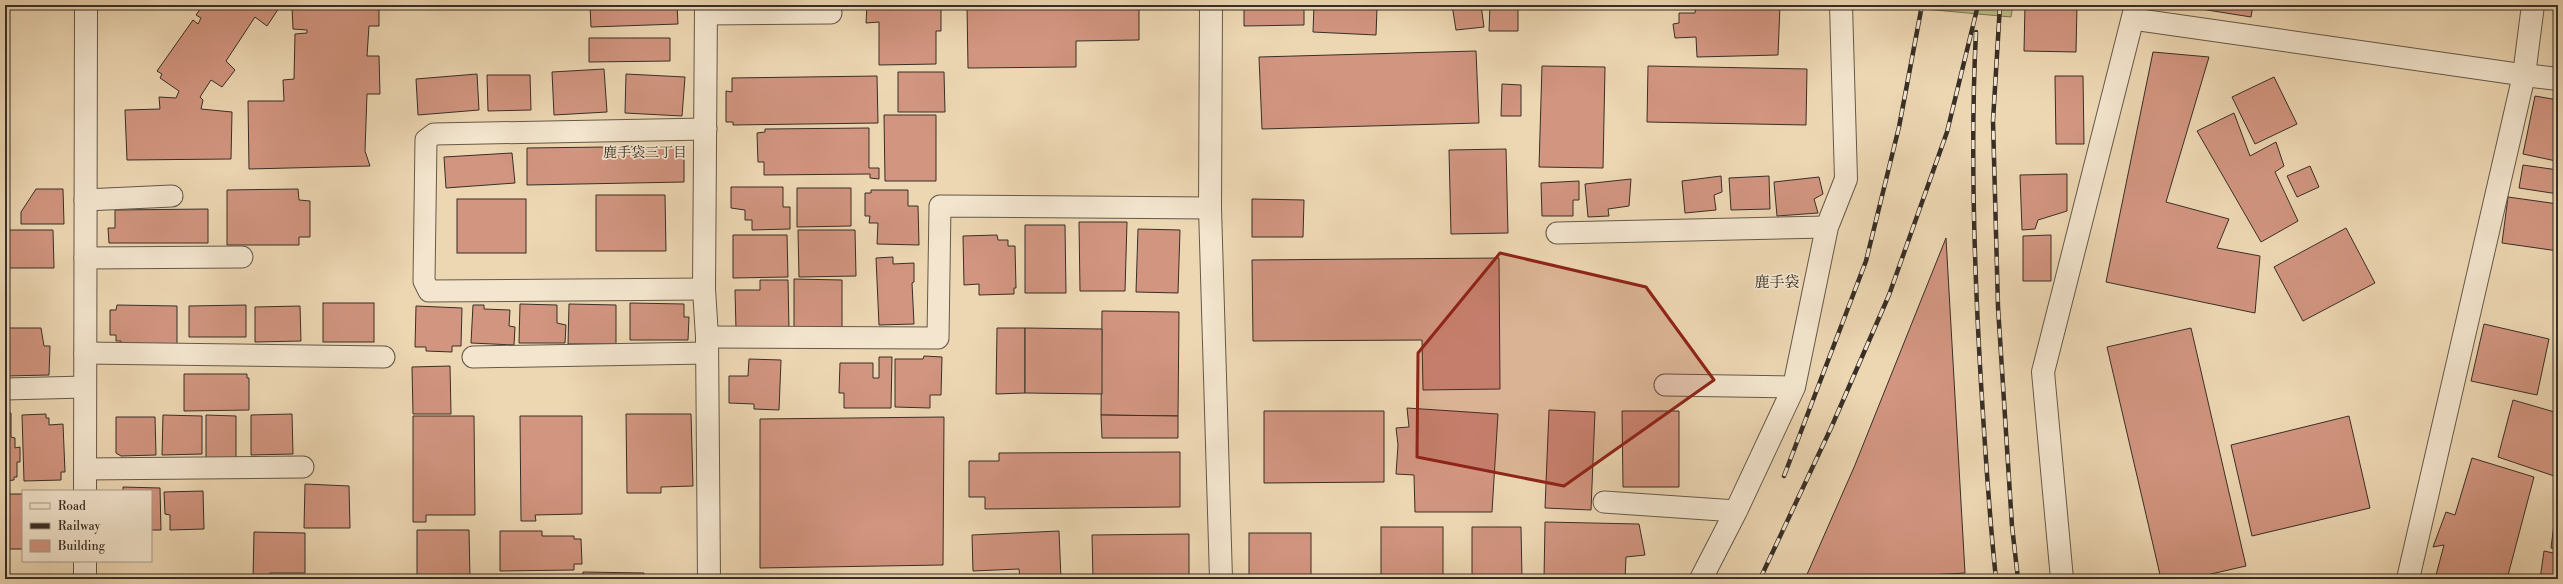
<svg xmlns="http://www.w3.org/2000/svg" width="2563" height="584" viewBox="0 0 2563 584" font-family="'Libre Bodoni','Noto Serif JP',serif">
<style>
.green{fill:#bebd88;stroke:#7b7657}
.building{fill:#d29580;stroke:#382f26}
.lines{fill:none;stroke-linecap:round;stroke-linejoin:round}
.service-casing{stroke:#655949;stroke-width:23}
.minor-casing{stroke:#655949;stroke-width:24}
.tertiary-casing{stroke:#655949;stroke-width:24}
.path{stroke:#382f26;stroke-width:2.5;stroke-dasharray:1 2;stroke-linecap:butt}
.service{stroke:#f3e5ce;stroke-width:21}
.minor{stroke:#f3e5ce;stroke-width:22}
.tertiary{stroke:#f3e5ce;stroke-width:22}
.rail-casing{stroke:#382f26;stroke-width:4.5}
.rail{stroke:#f3e5ce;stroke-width:3;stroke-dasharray:9;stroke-linecap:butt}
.marked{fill:#8f2418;fill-opacity:0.2;stroke:#8f2418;stroke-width:3;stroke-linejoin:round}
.labels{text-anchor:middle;stroke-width:3.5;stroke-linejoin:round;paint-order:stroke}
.neighbourhood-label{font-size:14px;fill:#382f26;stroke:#f3e5ce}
.quarter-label{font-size:15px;fill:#382f26;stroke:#f3e5ce}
</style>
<rect width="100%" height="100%" fill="#edd7b3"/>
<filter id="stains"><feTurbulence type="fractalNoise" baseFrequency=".005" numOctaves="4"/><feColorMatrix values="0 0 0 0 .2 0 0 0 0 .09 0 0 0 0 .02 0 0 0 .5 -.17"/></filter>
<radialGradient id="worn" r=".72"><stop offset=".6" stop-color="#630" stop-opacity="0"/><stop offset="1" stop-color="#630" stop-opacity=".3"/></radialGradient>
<!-- green -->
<polygon class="green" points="1913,5 2013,5 2011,17 1913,8"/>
<!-- building -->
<g class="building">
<polygon points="203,5 275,5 279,8 267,26 255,17 226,61 235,70 222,87 211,80 200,97 203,100 201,109 232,112 231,159 127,160 125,110 160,109 159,97 176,98 179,91 160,78 162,74 157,71 193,20 198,24 201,18 196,15"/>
<polygon points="308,5 379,5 379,26 369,26 367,56 379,56 380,94 367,94 365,151 370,166 249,169 248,101 284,101 283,80 294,79 295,34 307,33 307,30 293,29 292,7"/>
<polygon points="590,5 677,5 678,24 591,27"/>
<polygon points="867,5 941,5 941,31 936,31 936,64 879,65 879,22 866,23"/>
<polygon points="967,5 1139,5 1139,40 1076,41 1076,67 968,68"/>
<polygon points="1244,5 1304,5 1304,25 1244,26"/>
<polygon points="1314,5 1377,8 1376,35 1313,32"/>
<polygon points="1452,5 1481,5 1484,27 1456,30"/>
<polygon points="1490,5 1518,5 1518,31 1489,31"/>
<polygon points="1696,5 1780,5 1778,55 1697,57 1696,37 1675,38 1673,24 1679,23 1679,13 1695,13"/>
<polygon points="2025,5 2077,5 2076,52 2024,51"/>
<polygon points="2176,5 2253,5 2251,17"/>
<polygon points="589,38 670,38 670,61 589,62"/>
<polygon points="1476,51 1479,123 1262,129 1259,57"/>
<polygon points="2153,52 2209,57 2166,202 2229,219 2217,248 2260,256 2255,313 2106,282"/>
<polygon points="1542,66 1605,67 1603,168 1539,167"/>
<polygon points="1648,66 1807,69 1806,125 1647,122"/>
<polygon points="604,69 607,112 554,115 552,72"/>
<polygon points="898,72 944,72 945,112 898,112"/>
<polygon points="477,74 479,110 418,115 416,79"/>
<polygon points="626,74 685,77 682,116 625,113"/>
<polygon points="487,75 530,75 531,110 488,111"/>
<polygon points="877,76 878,123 733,125 733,122 726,122 726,91 732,92 732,78"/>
<polygon points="2055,76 2083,76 2084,144 2056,144"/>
<polygon points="2274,77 2297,124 2255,144 2232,97"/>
<polygon points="1502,84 1521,85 1521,116 1501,116"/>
<polygon points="2535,96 2558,100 2556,161 2523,154"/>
<polygon points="2234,113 2250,156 2276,142 2284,166 2275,172 2298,221 2261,242 2197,131"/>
<polygon points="884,115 936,115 936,181 885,181"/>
<polygon points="869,128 869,168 879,168 879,179 870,178 870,174 764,175 764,162 758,162 757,133 765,132 765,129"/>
<polygon points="684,146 684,182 527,185 527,148"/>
<polygon points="1506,149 1508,233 1451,234 1449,150"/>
<polygon points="512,153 515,183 446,188 444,157"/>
<polygon points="2523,165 2558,170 2558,194 2519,188"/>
<polygon points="2310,166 2319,187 2297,197 2287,176"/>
<polygon points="2067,174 2067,211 2038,220 2035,229 2022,230 2020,175"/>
<polygon points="1721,176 1722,192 1714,195 1716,210 1685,213 1682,181"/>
<polygon points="1769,176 1770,209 1731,210 1729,178"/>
<polygon points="1819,177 1823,194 1814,199 1818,213 1777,216 1774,182"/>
<polygon points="1631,179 1629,206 1608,209 1609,216 1588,217 1585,184"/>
<polygon points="1579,181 1579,200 1573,200 1573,216 1542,216 1541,183"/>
<polygon points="731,187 783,187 783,207 790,207 790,229 752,230 752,220 745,220 745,210 731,208"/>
<polygon points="797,188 851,188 851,226 797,227"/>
<polygon points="36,189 63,189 64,224 21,224 21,212"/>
<polygon points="298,189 299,200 310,201 310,237 299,237 299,245 227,245 227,190"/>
<polygon points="871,190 908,190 908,206 918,206 919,245 877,244 878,223 869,223 870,216 865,216 865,193 871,193"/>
<polygon points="596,195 665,195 666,251 596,251"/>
<polygon points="2508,197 2558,204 2558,251 2502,243"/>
<rect x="457" y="199" width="69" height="54"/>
<polygon points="1252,199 1304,200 1303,237 1252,237"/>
<polygon points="208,209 208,243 109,243 108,228 115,228 115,210"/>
<polygon points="1079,222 1127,222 1125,291 1080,291"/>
<polygon points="1025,225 1065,225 1066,293 1025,293"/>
<polygon points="2346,228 2375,283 2303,321 2274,267"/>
<polygon points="1138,229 1180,230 1178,293 1136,292"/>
<polygon points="8,230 53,230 54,268 5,268 5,236 9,236"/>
<polygon points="798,230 855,230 856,276 799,277"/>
<polygon points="733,235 787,235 788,277 733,278"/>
<polygon points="997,235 998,240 1008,240 1008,246 1015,246 1016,288 1014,288 1014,294 979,295 979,284 964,285 963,236"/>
<polygon points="2051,235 2051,281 2023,281 2023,236"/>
<polygon points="1946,238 1965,573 1858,579 1805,579 1855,465"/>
<polygon points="893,257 893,264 914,263 914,282 912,283 914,324 879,325 876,258"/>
<polygon points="1499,258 1500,389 1423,390 1422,340 1253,341 1252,260"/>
<polygon points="794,279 842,280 842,327 794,327"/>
<polygon points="760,280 788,280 789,329 736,330 735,290 760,290"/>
<rect x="323" y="303" width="51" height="39"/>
<polygon points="630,303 684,304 684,317 689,317 688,340 630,340"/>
<polygon points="520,304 557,305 557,323 566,325 565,343 519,343"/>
<polygon points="569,304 616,305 616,344 568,344"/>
<polygon points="117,305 177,306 177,346 121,345 121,341 116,341 116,335 110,335 110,310 116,310"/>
<polygon points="246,305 246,337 189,337 189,306"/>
<polygon points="473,305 484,305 484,309 510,310 509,326 515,327 514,345 471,343"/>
<polygon points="300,306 301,341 255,342 255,307"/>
<polygon points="416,306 462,308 461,346 452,346 452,352 426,351 426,347 415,347"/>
<polygon points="1102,311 1179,312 1178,416 1101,415"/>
<polygon points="2484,324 2549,339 2537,395 2471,381"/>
<polygon points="5,328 41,328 44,346 50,346 49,375 5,376"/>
<polygon points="997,328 1025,328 1025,393 996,394"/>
<polygon points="1025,328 1102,329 1102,394 1025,393"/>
<polygon points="2191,328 2246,566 2189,579 2161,579 2107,347"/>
<polygon points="924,356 942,357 941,395 930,395 930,408 895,407 895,359 923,359"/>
<polygon points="879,357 892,357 891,408 844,408 844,393 839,393 840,363 873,363 873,378 879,378"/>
<polygon points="749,359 781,360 779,410 754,409 754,404 729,403 729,376 748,376"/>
<polygon points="450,366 451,414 413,414 412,367"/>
<polygon points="184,374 247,374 247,378 249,378 249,410 184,411"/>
<polygon points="2513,400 2558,413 2557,477 2498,457"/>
<polygon points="1407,408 1498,414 1492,512 1415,512 1414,475 1396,474 1398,445 1396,428 1409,427"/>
<polygon points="1549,410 1595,412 1591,510 1545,508"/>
<polygon points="1264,411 1384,411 1384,482 1264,483"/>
<polygon points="1622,411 1679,411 1679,487 1623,487"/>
<polygon points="5,413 11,413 11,437 15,438 15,448 20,447 20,462 17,462 17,477 14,477 14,480 5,481"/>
<polygon points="46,414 46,418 49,418 49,425 63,424 65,472 61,472 61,480 24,481 22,415"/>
<polygon points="292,414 293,454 251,455 251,415"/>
<polygon points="626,414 691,414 693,486 661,487 661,493 627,493"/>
<polygon points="163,415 202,416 202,454 162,455"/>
<polygon points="206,415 236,416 236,458 206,458"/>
<polygon points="1101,415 1178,416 1178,438 1102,438"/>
<polygon points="413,416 474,416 475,515 426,515 426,522 413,522"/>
<polygon points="520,416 582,416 582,514 535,515 536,521 521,521"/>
<polygon points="2349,416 2370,508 2252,536 2231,445"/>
<polygon points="116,417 155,417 156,455 121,456 116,453"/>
<polygon points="944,417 943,565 760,568 760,419"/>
<polygon points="1180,452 1180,507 985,509 985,497 969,497 969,461 999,461 999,453"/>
<polygon points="2472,458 2534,477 2507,579 2435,579 2444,545 2433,547 2446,512 2455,515"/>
<polygon points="305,484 349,486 350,528 304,528"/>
<polygon points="123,487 160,488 161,530 151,530 151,491 123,491"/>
<polygon points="203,491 204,529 170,530 170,515 165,514 164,492"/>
<polygon points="2558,492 2558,549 2551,548"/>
<rect x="5" y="494" width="18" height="55"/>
<polygon points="1545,522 1639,524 1645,555 1626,557 1625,579 1544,579"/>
<rect x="1381" y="527" width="62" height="52"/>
<polygon points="1472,527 1521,527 1522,579 1472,579"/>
<polygon points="417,530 469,530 470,579 417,579"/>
<polygon points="500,531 542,531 542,536 574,536 574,539 581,539 582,564 574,564 574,570 500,571"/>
<polygon points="1059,531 1061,579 1020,579 1019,569 973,571 972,535"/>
<polygon points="254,532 305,533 305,573 270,573 268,579 253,579"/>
<rect x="1249" y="533" width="62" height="46"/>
<polygon points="1189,534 1189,579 1093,579 1092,535"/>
<polygon points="2544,551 2558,554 2558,579 2540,579"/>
<polygon points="583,572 644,573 644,579 583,579"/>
</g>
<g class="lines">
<defs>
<g id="service">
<polyline points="706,14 831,13"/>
<polyline points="2133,19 2524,75"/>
<polyline points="85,200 172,196"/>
<polyline points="1557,233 1827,227"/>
<polyline points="85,258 242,257"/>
<polyline points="704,289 429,291 424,281 426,140 434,134 706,129"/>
<polyline points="707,337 938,338 940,206 1210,208"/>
<polyline points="85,353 384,357"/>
<polyline points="473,357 707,353"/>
<polyline points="1665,385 1794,387"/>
<polyline points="5,389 85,387"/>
<polyline points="85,469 303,467"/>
<polyline points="1604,502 1736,511"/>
</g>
<g id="minor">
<polyline points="706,5 704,289 707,337 709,579"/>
<polyline points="2524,75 2558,79"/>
<polyline points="85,491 86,5"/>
<polyline points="85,579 85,561"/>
<polyline points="1701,579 1736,511 1794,387 1827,227 1846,179 1841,5"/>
<polyline points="2062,579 2043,372 2136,5"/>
<polyline points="2408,579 2524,75 2533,5"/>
</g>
<polyline id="tertiary" points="1211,5 1210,208 1221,579"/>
</defs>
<!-- service casing -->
<use href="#service" class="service-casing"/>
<!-- minor casing -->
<use href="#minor" class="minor-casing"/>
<!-- tertiary casing -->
<use href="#tertiary" class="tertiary-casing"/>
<!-- path -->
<polyline class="path" points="5,17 13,5"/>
<!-- service -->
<use href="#service" class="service"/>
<!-- minor -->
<use href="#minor" class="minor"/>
<!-- tertiary -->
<use href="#tertiary" class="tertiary"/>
<defs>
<g id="rail">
<polyline points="2000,5 1993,121 1998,307 2012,526 2018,579"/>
<path d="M1976,32C1970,149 1974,266 1981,383C1985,448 1989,514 1996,579"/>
<polyline points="1784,476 1866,261 1899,127 1922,5"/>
<polyline points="1760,579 1831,428 1889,295 1947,132 1978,5"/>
</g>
</defs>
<!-- rail casing -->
<use href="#rail" class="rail-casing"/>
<!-- rail -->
<use href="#rail" class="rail"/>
</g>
<!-- marked area -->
<path class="marked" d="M1500,253L1646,287L1714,380L1564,486L1417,457L1418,353Z"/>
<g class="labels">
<!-- neighbourhood labels -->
<g class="neighbourhood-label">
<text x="645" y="157">鹿手袋三丁目</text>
</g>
<!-- quarter labels -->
<g class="quarter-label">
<text x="1777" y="287">鹿手袋</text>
</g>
</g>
<!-- margin -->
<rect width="2563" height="584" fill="none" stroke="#edd7b3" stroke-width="20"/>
<rect x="6" y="6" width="2551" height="572" fill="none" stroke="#382f26" stroke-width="2"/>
<rect x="10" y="10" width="2543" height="564" fill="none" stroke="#382f26"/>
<!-- legend -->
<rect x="22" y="490" width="130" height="72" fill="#f3e5ce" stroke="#a89c8b"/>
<rect x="30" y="503" width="20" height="6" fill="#f3e5ce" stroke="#a89c8b"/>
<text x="58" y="510" font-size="12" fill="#382f26">Road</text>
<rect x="30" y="523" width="20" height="6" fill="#382f26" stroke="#a89c8b"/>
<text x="58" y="530" font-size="12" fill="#382f26">Railway</text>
<rect x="30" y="540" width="20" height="12" fill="#d29580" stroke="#a89c8b"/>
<text x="58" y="550" font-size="12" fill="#382f26">Building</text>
<rect width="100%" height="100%" filter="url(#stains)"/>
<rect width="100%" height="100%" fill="url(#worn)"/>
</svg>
